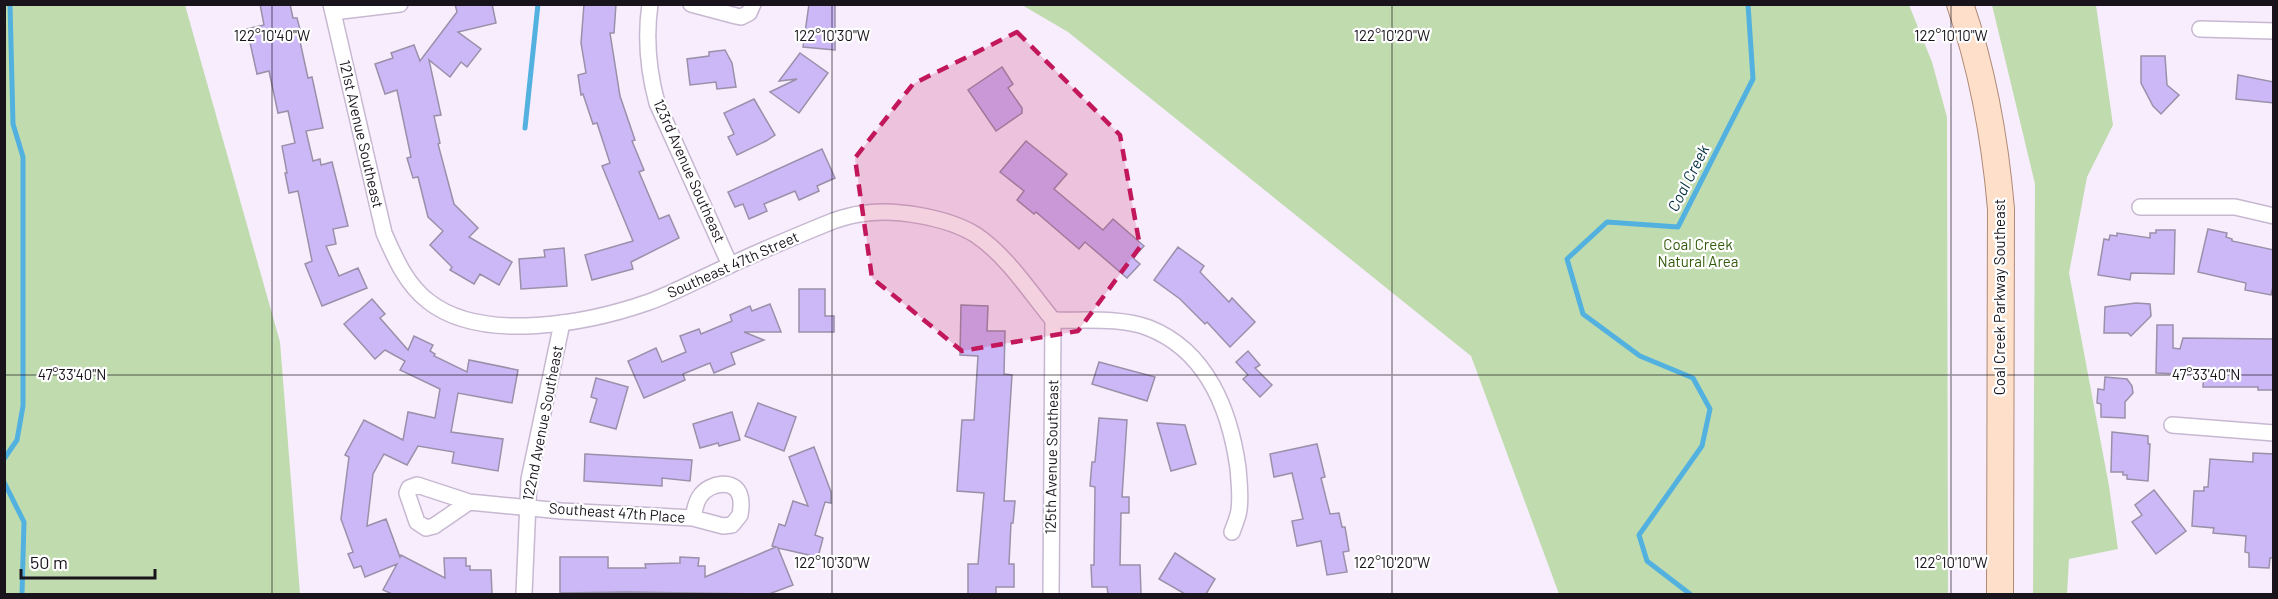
<svg xmlns="http://www.w3.org/2000/svg" width="2278" height="599" viewBox="0 0 2278 599" font-family="Barlow,sans-serif">
<style>
.green{fill:#c0dcaf}
.lines{fill:none;stroke-linecap:round;stroke-linejoin:round}
.stream{stroke:#53b1e0;stroke-width:5}
.building{fill:#cdb8f7;stroke:#9990aa;stroke-width:1.5}
.street-casing{stroke:#c7b8d1;stroke-width:18}
.primary-casing{stroke:#ae8a76;stroke-width:28}
.street{stroke:#fff;stroke-width:15}
.primary{stroke:#fedfca;stroke-width:26}
.marked{fill:#c2185b;fill-opacity:0.2;stroke:#c2185b;stroke-width:4.5;stroke-dasharray:12 8;stroke-linejoin:round}
.ticks{fill:none;stroke:#19141c;stroke-width:1.5;stroke-opacity:0.45}
.labels{text-anchor:middle;stroke-width:4.5;stroke-linejoin:round;paint-order:stroke}
.street-label{font-size:15px;fill:#19141c;stroke:#fff}
.park-label{font-size:15px;fill:#325a0b;stroke:#fff}
.water-label{font-size:16px;font-style:italic;fill:#022e41;stroke:#fff}
.ticks-label{font-size:15px;text-anchor:middle;fill:#19141c;stroke:#fff;stroke-width:4.5;stroke-linejoin:round;paint-order:stroke}
</style>
<rect width="100%" height="100%" fill="#f7edfd"/>
<!-- green -->
<g class="green">
<polygon points="4,5 185,5 280,342 300,594 5,594"/>
<polygon points="1022,5 1909,5 1932,62 1947,117 1948,594 1559,594 1471,356 1068,32"/>
<polygon points="1992,5 2096,5 2113,125 2087,177 2069,273 2109,486 2118,549 2069,559 2067,594 2033,594 2035,184"/>
</g>
<g class="lines">
<!-- stream -->
<g class="stream">
<polyline points="525,128 538,4"/>
<polyline points="4,459 17,440 23,406 23,157 13,124 10,4"/>
<polyline points="4,482 24,522 22,594"/>
<polyline points="1690,594 1647,561 1639,535 1702,446 1710,409 1693,378 1640,356 1583,314 1567,259 1607,222 1678,227 1753,79 1748,4"/>
</g>
</g>
<!-- building -->
<g class="building">
<polygon points="260,4 290,4 293,18 297,18 302,37 299,37 308,78 312,77 323,128 306,131 313,161 320,159 321,165 332,162 348,226 333,229 336,244 326,246 339,276 358,268 367,288 322,306 305,264 312,261 298,191 289,193 285,173 287,173 282,146 295,143 288,111 278,113 269,71 257,74 247,29 264,25"/>
<polygon points="455,4 492,4 496,23 458,32 481,49 467,67 461,62 450,77 429,60 441,115 434,116 440,143 438,144 454,204 478,228 469,237 512,262 499,285 480,274 474,284 450,270 452,267 430,245 443,231 428,217 418,177 413,178 407,158 411,157 397,90 385,94 375,64 393,58 391,53 414,45 420,61 457,12"/>
<polygon points="584,4 616,4 614,33 610,33 620,96 635,140 632,141 644,170 639,172 659,219 669,215 679,238 631,262 633,269 592,280 585,255 633,241 602,166 610,163 597,123 593,124 583,94 581,95 578,75 586,73 581,43"/>
<polygon points="809,4 835,4 835,50 803,47"/>
<polygon points="725,50 732,63 736,87 717,89 716,82 690,85 687,59 709,56 709,52"/>
<polygon points="800,53 828,73 799,113 770,92 797,79 779,81"/>
<polygon points="2141,56 2165,56 2167,85 2179,95 2161,114 2153,106 2141,83"/>
<polygon points="1002,67 1013,84 1008,88 1022,108 1022,113 996,131 968,90"/>
<polygon points="2238,75 2274,82 2274,103 2236,99"/>
<polygon points="754,99 775,135 766,141 737,155 728,137 734,134 724,113"/>
<polygon points="1026,141 1067,174 1054,189 1103,230 1113,219 1144,246 1133,258 1140,264 1127,278 1085,242 1079,249 1036,212 1034,214 1017,200 1024,191 1000,172"/>
<polygon points="822,149 835,178 817,186 819,191 799,200 795,191 764,204 767,211 749,219 743,204 735,207 728,192"/>
<polygon points="2208,229 2227,233 2226,237 2232,239 2232,241 2274,250 2274,283 2271,295 2245,290 2246,283 2198,272"/>
<polygon points="2156,230 2175,230 2174,274 2131,273 2130,280 2098,275 2104,239 2109,240 2110,235 2117,236 2117,233 2150,238 2150,233 2156,233"/>
<polygon points="1178,247 1204,266 1200,272 1229,302 1232,298 1255,322 1230,347 1207,322 1205,324 1180,299 1154,280"/>
<polygon points="564,248 567,286 521,289 519,259 545,257 544,250"/>
<polygon points="799,289 825,289 825,316 834,316 834,332 799,332"/>
<polygon points="372,299 385,314 380,318 408,350 414,336 433,345 430,351 435,354 434,356 467,372 469,360 518,370 512,403 458,393 451,432 503,439 498,471 452,463 454,452 418,446 407,465 384,454 373,474 367,526 386,519 400,557 401,555 445,578 444,558 466,558 466,566 470,566 470,570 491,570 492,594 392,594 383,590 397,564 365,577 361,566 354,568 348,554 353,552 341,519 349,457 345,455 364,420 403,440 408,412 435,418 440,389 400,370 405,361 385,350 375,359 344,324"/>
<polygon points="2136,303 2150,304 2151,316 2131,336 2128,333 2104,333 2105,307"/>
<polygon points="770,304 781,332 744,332 764,340 731,353 735,364 714,373 710,363 683,374 685,380 644,398 628,361 656,348 662,362 686,352 680,336 699,329 701,334 732,321 730,315 750,306 752,311"/>
<polygon points="961,305 988,306 987,331 1005,331 1004,374 1012,375 1004,501 1015,501 1013,523 1011,523 1009,564 1014,564 1014,587 996,587 996,594 968,594 968,564 978,564 984,493 957,491 962,420 974,420 978,356 960,355"/>
<polygon points="2157,325 2173,325 2173,348 2180,349 2183,338 2274,339 2274,390 2258,390 2258,387 2203,387 2204,375 2156,373"/>
<polygon points="1248,351 1260,365 1255,368 1272,385 1260,397 1243,379 1248,375 1236,362"/>
<polygon points="1099,362 1155,377 1147,401 1092,384"/>
<polygon points="2105,377 2127,379 2132,386 2133,393 2125,402 2125,418 2101,417 2101,404 2097,403 2098,389 2104,390"/>
<polygon points="596,378 628,387 616,429 590,422 597,399 591,397"/>
<polygon points="758,403 796,417 784,451 745,436"/>
<polygon points="732,412 740,440 719,446 718,443 700,448 693,424"/>
<polygon points="1099,418 1127,420 1122,497 1129,497 1129,513 1121,513 1120,565 1140,565 1141,594 1108,594 1107,587 1092,587 1091,565 1094,565 1095,487 1090,486 1092,462 1095,462"/>
<polygon points="1157,423 1185,425 1196,464 1171,471"/>
<polygon points="2112,432 2148,436 2148,444 2150,444 2148,481 2127,479 2127,475 2123,475 2123,472 2111,472"/>
<polygon points="1317,444 1325,477 1321,478 1330,514 1339,513 1342,527 1345,527 1349,551 1343,552 1347,572 1327,575 1321,541 1297,546 1292,521 1303,519 1292,473 1274,477 1270,454"/>
<polygon points="814,447 831,492 831,503 825,502 815,535 823,538 818,557 778,548 793,585 769,594 627,592 560,593 560,557 608,557 608,568 646,568 645,564 680,563 680,557 699,558 698,566 705,566 705,577 776,547 772,546 779,524 785,526 793,501 808,506 789,457"/>
<polygon points="2253,453 2274,454 2274,558 2270,558 2269,568 2249,567 2249,553 2245,552 2246,536 2213,533 2214,528 2192,526 2194,491 2204,491 2204,487 2208,487 2210,459 2253,462"/>
<polygon points="585,454 692,460 690,481 662,478 662,486 584,481"/>
<polygon points="2154,490 2186,531 2156,554 2132,522 2142,515 2135,505"/>
<polygon points="1175,553 1215,579 1206,594 1185,594 1159,579"/>
</g>
<g class="lines">
<defs>
<g id="street">
<path d="M331,4L384,233C395,258 406,284 428,301C482,344 589,323 649,302C674,293 699,279 724,268C760,251 796,236 833,221C842,218 851,215 860,214C893,208 947,217 976,235C1007,256 1030,292 1053,320"/>
<path d="M650,4C645,39 648,70 657,103L730,265"/>
<polyline points="691,4 736,16 741,17 749,13 753,4"/>
<polyline points="333,12 400,4"/>
<polyline points="2200,29 2274,31"/>
<polyline points="2140,207 2235,207 2274,216"/>
<path d="M1053,320C1083,321 1121,317 1149,328C1207,351 1230,411 1238,468C1239,482 1241,496 1239,510C1238,517 1235,524 1232,532"/>
<polyline points="2172,425 2274,433"/>
<path d="M469,502L434,526L426,528L417,522L407,493L409,488L417,485L469,502L561,511L693,518C695,510 695,502 701,495C710,483 735,478 740,496C742,502 741,509 740,515L732,525L723,526L693,518"/>
<polyline points="524,594 529,479 562,323"/>
<polyline points="1051,594 1053,320"/>
</g>
<path id="primary" d="M1960,4C1983,71 1995,139 2001,209L2000,594"/>
</defs>
<!-- street casing -->
<use href="#street" class="street-casing"/>
<!-- primary casing -->
<use href="#primary" class="primary-casing"/>
<!-- street -->
<use href="#street" class="street"/>
<!-- primary -->
<use href="#primary" class="primary"/>
</g>
<!-- marked area -->
<path class="marked" d="M1017,32L1120,135L1140,247L1078,331L962,351L872,278L855,158L913,84Z"/>
<!-- ticks -->
<path class="ticks" d="M272,4V594M832,4V594M1392,4V594M1951,4V594M4,375H2274"/>
<g class="labels">
<!-- street labels -->
<g class="street-label">
<text transform="translate(361 134) rotate(77)" y="5">121st Avenue Southeast</text>
<text transform="translate(689 171) rotate(66)" y="5">123rd Avenue Southeast</text>
<text transform="translate(733 265) rotate(-24)" y="5">Southeast 47th Street</text>
<text transform="translate(2000 297) rotate(-90)" y="5">Coal Creek Parkway Southeast</text>
<text transform="translate(543 423) rotate(-79)" y="5">122nd Avenue Southeast</text>
<text transform="translate(1052 457) rotate(-89)" y="5">125th Avenue Southeast</text>
<text transform="translate(617 513) rotate(4)" y="5">Southeast 47th Place</text>
</g>
<!-- park labels -->
<g class="park-label">
<text x="1698" y="250">Coal Creek<tspan x="1698" dy="17">Natural Area</tspan></text>
</g>
<!-- water labels -->
<g class="water-label">
<text transform="translate(1688 178) rotate(-63)" y="6">Coal Creek</text>
</g>
</g>
<g class="ticks-label">
<text x="272" y="41">122°10'40"W</text>
<text x="832" y="41">122°10'30"W</text>
<text x="1392" y="41">122°10'20"W</text>
<text x="1951" y="41">122°10'10"W</text>
<text x="72" y="380">47°33'40"N</text>
<text x="2206" y="380">47°33'40"N</text>
<text x="832" y="568">122°10'30"W</text>
<text x="1392" y="568">122°10'20"W</text>
<text x="1951" y="568">122°10'10"W</text>
</g>
<!-- border -->
<rect width="2278" height="599" fill="none" stroke="#19141c" stroke-width="12"/>
<!-- scale -->
<path d="M21 569v9h134v-9" fill="none" stroke="#19141c" stroke-width="3"/>
<text x="30" y="569" font-size="18" fill="#19141c" stroke="#ffffff" stroke-width="4.5" paint-order="stroke">50 m</text>
</svg>
